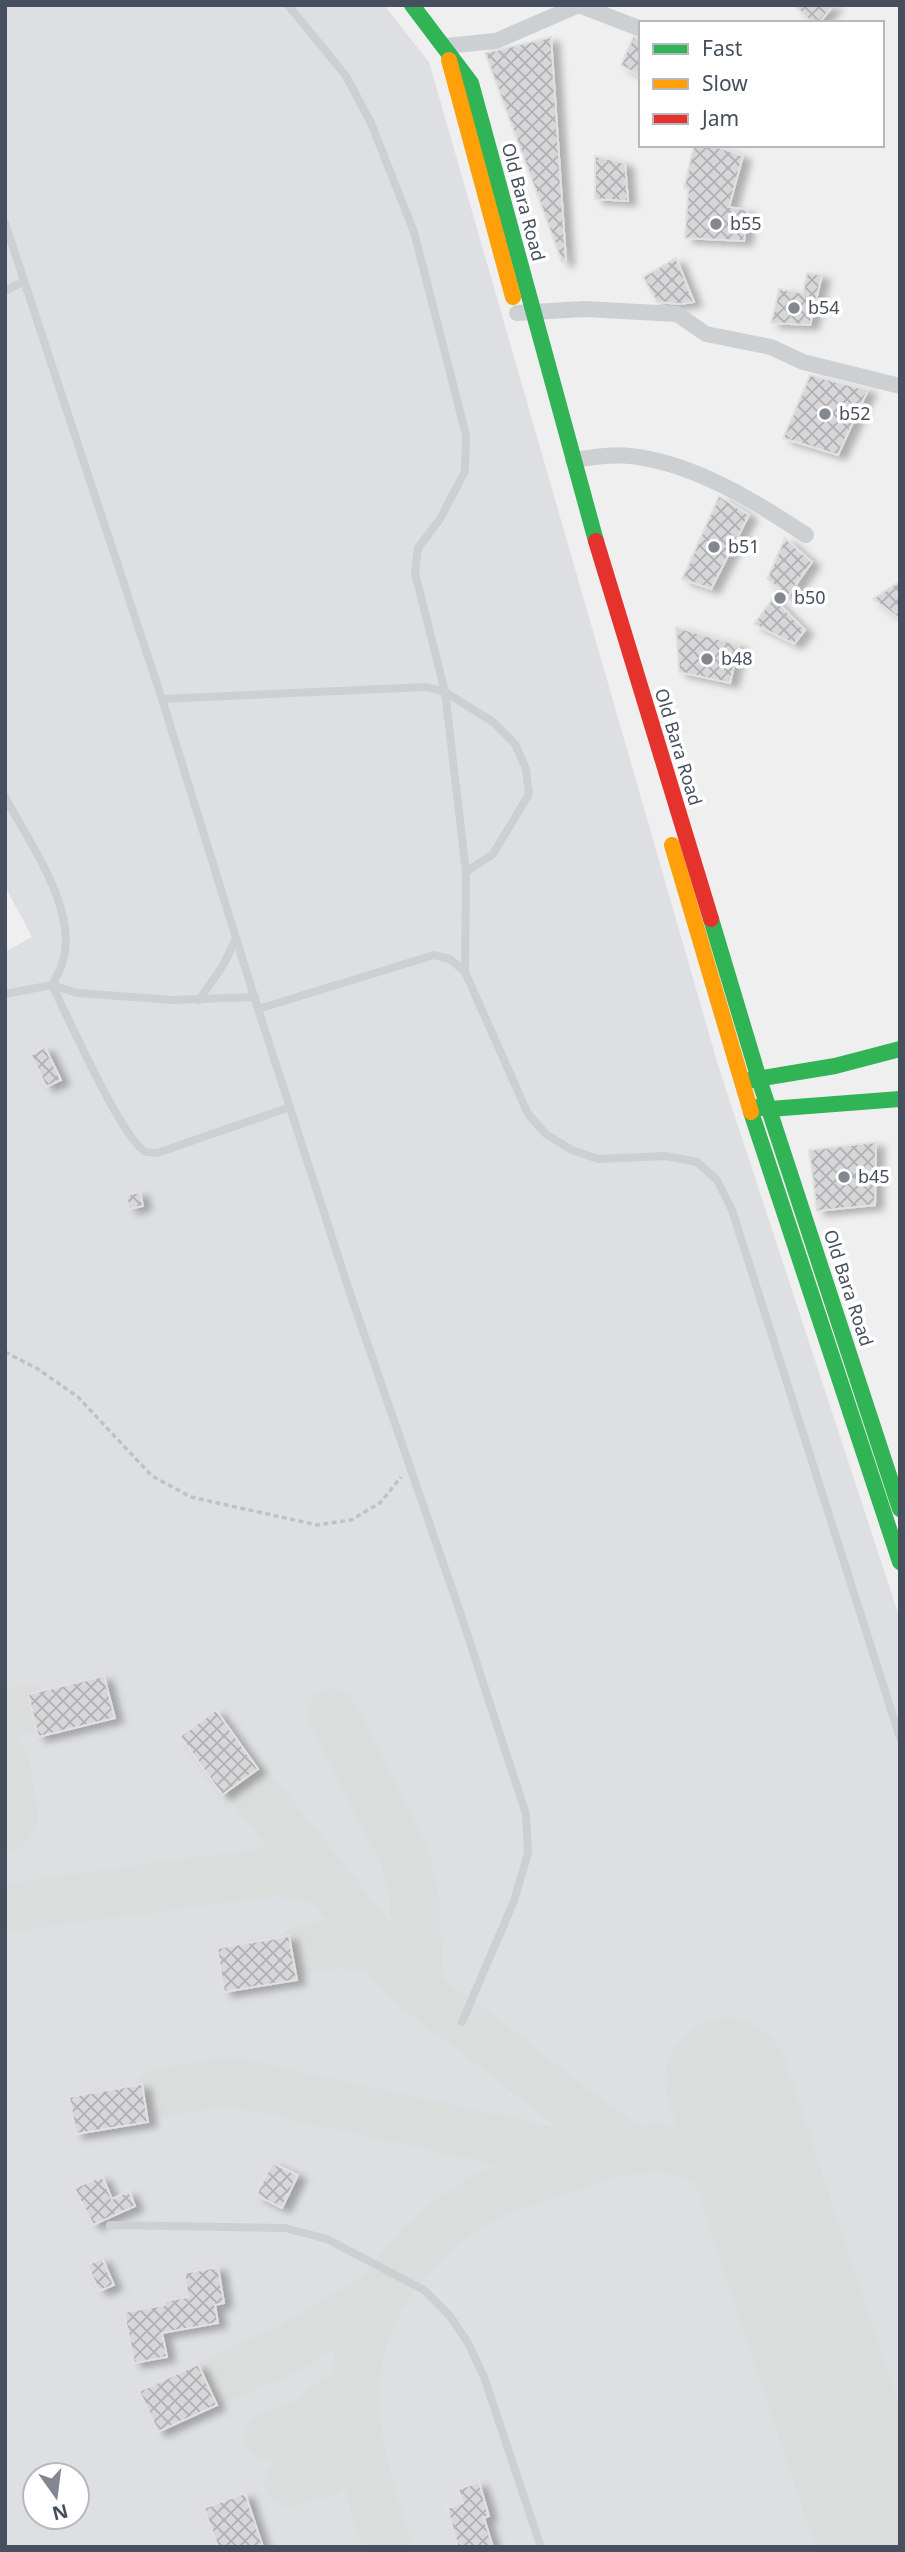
<svg xmlns="http://www.w3.org/2000/svg" width="905" height="2552" viewBox="0 0 905 2552" font-family="'Noto Sans',sans-serif">
<style>
.airport{fill:#dddfe2;fill-rule:evenodd}
.lines{fill:none;stroke-linecap:round;stroke-linejoin:round}
.taxiway{stroke:#dbdcdc;stroke-width:49}
.runway{stroke:#dbdcdc;stroke-width:124}
.building{fill:url(#building-cross-hatch);stroke:#e1e1e2;stroke-width:2;filter:url(#shadow)}
.path{stroke:#b9c5c4;stroke-width:3.5;stroke-dasharray:5 3.5;stroke-linecap:butt}
.lane{stroke:#cdd0d3;stroke-width:8}
.street{stroke:#cdd0d3;stroke-width:16}
.fast{stroke:#30b455;stroke-width:16}
.slow{stroke:#ff9f0a;stroke-width:16}
.jam{stroke:#e5322d;stroke-width:16}
.poi-dot{fill:#828790;stroke:#fff;stroke-width:2.5}
.labels{text-anchor:middle;stroke-width:7;stroke-linejoin:round;paint-order:stroke}
.street-label{font-size:18px;fill:#464f5d;stroke:#fff}
.poi-label{font-size:18px;fill:#464f5d;stroke:#fff;text-anchor:start}
</style>
<defs>
<pattern id="building-cross-hatch" width="8" height="8" patternUnits="userSpaceOnUse" patternTransform="scale(1.75)"><rect width="8" height="8" fill="#d7d7d9"/><path d="M0 0l8 8M0 8l8-8" fill="none" stroke="#b0b1b3"/></pattern>
<filter id="shadow"><feDropShadow dx="8" dy="4.5" stdDeviation="3.5" flood-color="#0004"/></filter>
</defs>
<rect width="100%" height="100%" fill="#f0efef"/>
<!-- airport -->
<path class="airport" d="M5,5H384L429,62L718,1065L900,1619V2547H5V952L32,937L5,886ZM35,2475H77V2517H35Z"/>
<g class="lines">
<!-- taxiway -->
<g class="taxiway">
<polyline points="332,1713 404,1855 414,1891 419,1990"/>
<polyline points="5,1717 9,1713 26,1709"/>
<polyline points="5,1762 14,1814 5,1829"/>
<polyline points="251,1788 400,1973 442,2009 462,2022 575,2110 632,2150"/>
<polyline points="5,1908 268,1872 303,1873 327,1881"/>
<polyline points="301,1950 342,1943 382,1951"/>
<polyline points="157,2094 220,2082 238,2083 590,2160"/>
<polyline points="215,2381 288,2349 386,2291"/>
<polyline points="269,2436 308,2424 333,2401"/>
<polyline points="289,2482 320,2474 347,2450 358,2433 338,2424 308,2424"/>
<path d="M388,2547C368,2486 345,2420 359,2355C376,2281 435,2217 504,2189C524,2181 544,2175 565,2168C595,2158 630,2146 663,2148C703,2151 736,2175 766,2199"/>
</g>
<!-- runway -->
<polyline class="runway" points="727,2081 880,2547"/>
</g>
<!-- building -->
<g class="building">
<polygon points="794,5 834,5 819,23 812,23"/>
<polygon points="551,37 566,261 562,262 485,53"/>
<polygon points="633,37 641,39 641,77 621,65"/>
<polygon points="694,145 712,145 743,156 729,207 748,210 744,241 685,238 688,189 684,188"/>
<polygon points="595,156 625,163 628,201 595,199"/>
<polygon points="676,258 694,302 680,304 657,302 643,277"/>
<polygon points="807,273 822,275 810,325 771,323 779,289 803,293"/>
<polygon points="810,375 868,390 838,455 783,438"/>
<polygon points="719,496 749,515 711,589 682,579"/>
<polygon points="785,538 812,562 788,596 767,579"/>
<polygon points="900,581 900,619 873,599"/>
<polygon points="773,598 805,630 794,644 754,624"/>
<polygon points="676,627 739,645 730,683 679,672"/>
<polygon points="45,1047 61,1080 46,1087 31,1055"/>
<polygon points="876,1142 875,1205 817,1211 809,1150"/>
<polygon points="140,1192 143,1206 129,1209 126,1195"/>
<polygon points="104,1676 115,1718 38,1737 28,1694"/>
<polygon points="216,1710 258,1769 222,1795 180,1736"/>
<polygon points="289,1936 297,1980 224,1992 217,1948"/>
<polygon points="142,2084 148,2122 76,2134 69,2097"/>
<polygon points="272,2163 298,2175 282,2208 256,2195"/>
<polygon points="102,2176 112,2199 129,2191 135,2206 93,2225 74,2188"/>
<polygon points="102,2258 114,2285 99,2291 87,2265"/>
<polygon points="218,2267 224,2303 215,2305 218,2323 162,2333 167,2357 134,2363 124,2312 165,2305 164,2301 188,2297 184,2273"/>
<polygon points="198,2364 217,2405 158,2432 139,2391"/>
<polygon points="479,2482 489,2516 484,2518 493,2547 458,2547 447,2508 463,2503 458,2489"/>
<polygon points="245,2493 263,2547 218,2547 204,2508"/>
</g>
<g class="lines">
<!-- path -->
<polyline class="path" points="5,1352 38,1369 78,1397 152,1476 191,1497 317,1525 351,1520 380,1503 401,1477"/>
<!-- lane -->
<g class="lane">
<polyline points="288,5 346,76 371,123 414,232 466,435 465,471 440,519 418,548 415,573 445,692 466,872 465,972"/>
<polyline points="5,223 162,699 258,1009 350,1293 460,1612 526,1814 528,1853 514,1901 462,2022"/>
<polyline points="5,291 24,281"/>
<polyline points="162,699 426,687 445,692 493,722 515,744 526,769 529,794 493,854 466,872"/>
<path d="M5,797C29,842 78,909 63,961C61,969 56,978 52,985C67,1015 122,1140 146,1152C147,1152 155,1153 157,1153L290,1107"/>
<polyline points="5,994 52,985 77,993 173,1000 255,997"/>
<polyline points="199,1000 224,964 236,938"/>
<polyline points="258,1009 434,955 450,959 465,972 528,1114 547,1135 572,1150 598,1159 666,1156 697,1162 717,1180 732,1210 900,1738"/>
<polyline points="110,2225 285,2228 327,2239 424,2290 450,2316 468,2343 484,2377 541,2547"/>
</g>
<!-- street -->
<g class="street">
<polyline points="445,46 496,41 579,5 641,29"/>
<polyline points="517,313 584,309 677,314 706,334 771,347 803,362 900,386"/>
<path d="M573,460C592,457 612,454 631,456C693,463 755,501 806,535"/>
</g>
<!-- fast -->
<g class="fast">
<polyline points="412,5 471,83 596,541"/>
<polyline points="711,919 759,1079 900,1509"/>
<polyline points="745,1081 835,1066 900,1049"/>
<polyline points="756,1107 770,1109 900,1099"/>
<polyline points="751,1112 900,1562"/>
</g>
<!-- slow -->
<g class="slow">
<polyline points="449,60 513,297"/>
<polyline points="672,845 751,1112"/>
</g>
<!-- jam -->
<polyline class="jam" points="596,541 711,919"/>
</g>
<!-- markers -->
<g class="poi-dot">
<circle cx="716" cy="224" r="7"/>
<circle cx="794" cy="308" r="7"/>
<circle cx="825" cy="414" r="7"/>
<circle cx="714" cy="547" r="7"/>
<circle cx="780" cy="598" r="7"/>
<circle cx="707" cy="659" r="7"/>
<circle cx="844" cy="1177" r="7"/>
</g>
<g class="labels">
<!-- street labels -->
<g class="street-label">
<text transform="translate(523 202) rotate(75)" y="6">Old Bara Road</text>
<text transform="translate(678 747) rotate(73)" y="6">Old Bara Road</text>
<text transform="translate(848 1288) rotate(72)" y="6">Old Bara Road</text>
</g>
<!-- poi labels -->
<g class="poi-label">
<text x="730" y="230">b55</text>
<text x="808" y="314">b54</text>
<text x="839" y="420">b52</text>
<text x="728" y="553">b51</text>
<text x="794" y="604">b50</text>
<text x="721" y="665">b48</text>
<text x="858" y="1183">b45</text>
</g>
</g>
<!-- border -->
<rect width="905" height="2552" fill="none" stroke="#464f5d" stroke-width="14"/>
<!-- legend -->
<rect x="639" y="21" width="245" height="126" fill="#ffffff" stroke="#b5b9be" stroke-width="2"/>
<rect x="653" y="44" width="35" height="10" fill="#30b455" stroke="#b5b9be" stroke-width="2"/>
<text x="702" y="56" font-size="21" fill="#464f5d">Fast</text>
<rect x="653" y="79" width="35" height="10" fill="#ff9f0a" stroke="#b5b9be" stroke-width="2"/>
<text x="702" y="91" font-size="21" fill="#464f5d">Slow</text>
<rect x="653" y="114" width="35" height="10" fill="#e5322d" stroke="#b5b9be" stroke-width="2"/>
<text x="702" y="126" font-size="21" fill="#464f5d">Jam</text>
<!-- north arrow -->
<g transform="translate(56 2496) rotate(166)"><circle r="33" fill="#ffffff" stroke="#b5b9be" stroke-width="2"/>
<path d="M0-5L12 26L0 18L-12 26Z" fill="#828790"/>
<text y="-10" font-size="19" font-weight="bold" text-anchor="middle" fill="#464f5d">N</text>
</g>
</svg>
